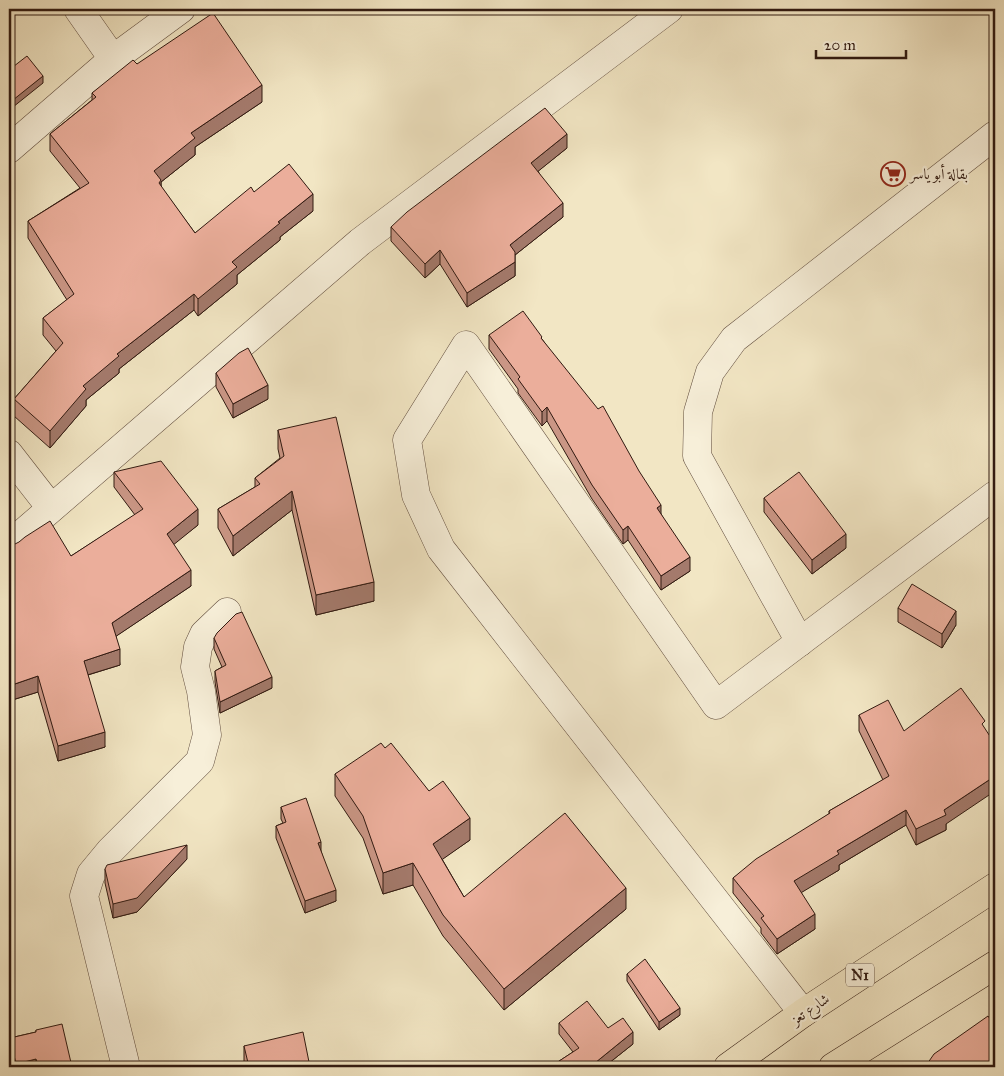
<svg xmlns="http://www.w3.org/2000/svg" width="1004" height="1076" viewBox="0 0 1004 1076" font-family="'IM FELL Great Primer',Amiri,serif">
<style>
.lines{fill:none;stroke-linecap:round;stroke-linejoin:round}
.minor-casing{stroke:#614d3e;stroke-width:29}
.highway-casing{stroke:#311a11;stroke-width:29}
.minor{stroke:#f7efd9;stroke-width:28}
.highway{stroke:#f2e6c4;stroke-width:28}
.wall{fill:#ca9685;stroke:#311a11}
.shaded-wall{fill:#a47a6c;stroke:#311a11}
.building{fill:#ebae9b;stroke:#311a11}
.labels{text-anchor:middle;stroke-width:4.5;stroke-linejoin:round;paint-order:stroke}
.shield{fill:#f7efd9;stroke:#6c5a4d;stroke-width:1}
.shield-label{font-size:14px;font-weight:bold;fill:#311a11}
.poi-label{font-size:15px;fill:#311a11;stroke:#f7efd9;text-anchor:start}
.street-label{font-size:15px;fill:#311a11;stroke:#f7efd9}
</style>
<rect width="100%" height="100%" fill="#f2e6c4"/>
<filter id="stains"><feTurbulence type="fractalNoise" baseFrequency=".004" numOctaves="4"/><feColorMatrix values="0 0 0 0 .2 0 0 0 0 .09 0 0 0 0 .02 0 0 0 .5 -.17"/></filter>
<radialGradient id="worn" r=".72"><stop offset=".6" stop-color="#630" stop-opacity="0"/><stop offset="1" stop-color="#630" stop-opacity=".3"/></radialGradient>
<g class="lines">
<defs>
<g id="minor">
<polyline points="113,59 181,9"/>
<polyline points="9,149 113,59 78,9"/>
<polyline points="9,454 51,508"/>
<polyline points="9,545 360,242 669,9"/>
<polyline points="800,642 697,456 698,412 710,372 734,339 995,135"/>
<polyline points="803,1013 441,549 416,495 407,440 466,345 716,705 995,495"/>
<polyline points="126,1067 84,896 91,874 110,851 200,761 207,735 201,691 195,667 198,647 204,634 227,612"/>
</g>
<g id="highway">
<polyline points="728,1067 803,1013 995,887"/>
<polyline points="833,1067 995,965"/>
</g>
</defs>
<!-- minor casing -->
<use href="#minor" class="minor-casing"/>
<!-- highway casing -->
<use href="#highway" class="highway-casing"/>
<!-- minor -->
<use href="#minor" class="minor"/>
<!-- highway -->
<use href="#highway" class="highway"/>
</g>
<!-- wall -->
<g class="wall">
<polygon points="137,64 262,102 195,147 195,155 161,182 161,187 195,233 254,192 313,211 280,237 280,240 237,275 237,284 198,316 194,310 119,369 119,373 86,400 86,406 50,448 14,416 14,399 56,351 43,335 43,318 67,300 28,238 28,221 80,188 50,151 50,134 92,100 92,93"/>
<polygon points="567,148 538,171 563,217 515,255 515,276 467,307 440,264 425,278 391,241 391,227"/>
<polygon points="489,335 542,339 661,514 690,571 661,590 628,540 623,544 592,499 547,421 542,426 518,393 518,389 489,349"/>
<polygon points="216,373 268,399 233,418 216,387"/>
<polygon points="278,430 374,601 316,615 292,510 233,556 218,528 218,509 255,487 255,478 280,458 278,449"/>
<polygon points="114,472 198,525 173,544 191,586 116,636 120,665 88,675 105,747 58,761 38,692 9,701 9,547 71,556 135,515 114,487"/>
<polygon points="764,498 846,548 812,574 764,512"/>
<polygon points="898,608 956,625 942,648 898,622"/>
<polygon points="214,638 272,688 220,713 215,682 215,671 222,667 214,649"/>
<polygon points="859,715 946,824 946,830 916,845 906,825 839,865 839,870 801,892 815,929 777,954 761,933 761,928 733,893 733,878 829,814 829,811 883,780 859,731"/>
<polygon points="385,748 429,791 470,840 442,859 464,897 626,909 504,1010 443,936 413,885 383,894 363,838 335,796 335,774"/>
<polygon points="281,807 321,851 336,901 305,913 276,838 276,826 283,823 281,819"/>
<polygon points="187,859 137,912 113,918 105,883 105,869"/>
<polygon points="627,974 680,1015 659,1030 627,981"/>
<polygon points="559,1023 608,1028 633,1044 604,1067 550,1067 573,1052 559,1034"/>
<polygon points="36,1030 72,1067 14,1067 10,1049 10,1038 36,1032"/>
<polygon points="244,1046 310,1067 244,1067"/>
</g>
<!-- shaded-wall -->
<g class="shaded-wall">
<polygon points="43,76 43,83 13,107 9,108 9,101"/>
<polygon points="262,85 262,102 195,147 195,155 161,182 161,197 154,171 191,133"/>
<polygon points="567,134 567,148 531,177 531,163"/>
<polygon points="313,194 313,211 280,237 280,240 237,275 237,284 198,316 198,299 232,262 278,222"/>
<polygon points="563,203 563,217 510,259 510,245"/>
<polygon points="440,250 440,264 425,278 425,264"/>
<polygon points="515,262 515,276 467,307 467,293"/>
<polygon points="194,294 194,310 119,369 119,373 86,400 86,406 50,448 50,431 83,386 117,354"/>
<polygon points="268,385 268,399 233,418 233,404"/>
<polygon points="547,407 547,421 542,426 542,412"/>
<polygon points="292,491 292,510 233,556 233,536"/>
<polygon points="661,505 661,519 657,508"/>
<polygon points="198,509 198,525 167,550 167,534"/>
<polygon points="628,526 628,540 623,544 623,530"/>
<polygon points="846,534 846,548 812,574 812,560"/>
<polygon points="690,557 690,571 661,590 661,576"/>
<polygon points="191,570 191,586 112,639 112,623"/>
<polygon points="374,582 374,601 316,615 316,595"/>
<polygon points="956,611 956,625 942,648 942,634"/>
<polygon points="120,649 120,665 84,676 84,661"/>
<polygon points="38,676 38,692 9,701 9,686"/>
<polygon points="272,677 272,688 220,713 220,702"/>
<polygon points="105,732 105,747 58,761 58,746"/>
<polygon points="995,776 995,791 946,824 946,830 916,845 916,829 944,810"/>
<polygon points="906,810 906,825 839,865 839,870 794,897 794,881 837,851"/>
<polygon points="470,818 470,840 433,866 433,844"/>
<polygon points="321,842 321,853 318,843"/>
<polygon points="187,845 187,859 137,912 113,918 113,904"/>
<polygon points="413,863 413,885 383,894 383,873"/>
<polygon points="626,888 626,909 504,1010 504,989"/>
<polygon points="336,890 336,901 305,913 305,901"/>
<polygon points="815,914 815,929 777,954 777,939"/>
<polygon points="680,1008 680,1015 659,1030 659,1022"/>
<polygon points="633,1032 633,1044 604,1067 590,1067"/>
<polygon points="36,1059 36,1067 16,1067 16,1064"/>
</g>
<!-- building -->
<g class="building">
<polygon points="213,13 262,85 191,133 195,138 154,171 161,180 159,183 195,233 251,187 254,192 289,164 313,194 278,222 280,223 232,262 237,267 198,299 194,294 117,354 119,356 83,386 86,389 50,431 14,399 63,343 43,318 74,294 28,221 89,183 50,134 96,97 92,93 133,60 137,64"/>
<polygon points="27,56 43,76 13,100 9,101 9,70"/>
<polygon points="545,108 567,134 531,163 563,203 510,245 515,252 515,262 467,293 440,250 425,264 391,227 407,212"/>
<polygon points="523,311 542,337 541,338 598,409 603,406 639,471 661,505 657,508 690,557 661,576 628,526 623,530 592,485 547,407 542,412 518,379 520,377 489,335"/>
<polygon points="248,348 268,385 233,404 216,373 239,353"/>
<polygon points="336,417 374,582 316,595 292,491 233,536 218,509 260,484 255,478 284,456 278,430"/>
<polygon points="161,461 198,509 167,534 191,570 112,623 120,649 84,661 105,732 58,746 38,676 9,686 9,547 19,542 25,537 50,521 71,556 143,509 114,472"/>
<polygon points="799,472 846,534 812,560 764,498"/>
<polygon points="912,584 956,611 942,634 898,608"/>
<polygon points="242,612 272,677 220,702 215,671 226,665 214,638 217,633 236,614"/>
<polygon points="961,688 985,721 982,724 995,744 995,776 944,810 946,815 916,829 906,810 837,851 839,854 794,881 815,914 777,939 761,918 764,916 733,878 756,859 830,813 829,811 889,776 859,715 888,700 904,731"/>
<polygon points="381,743 385,748 391,743 429,791 443,781 470,818 433,844 464,897 565,813 626,888 504,989 443,915 413,863 383,873 363,816 335,774"/>
<polygon points="306,798 321,842 318,843 336,890 305,901 276,826 286,822 281,807"/>
<polygon points="187,845 137,898 113,904 105,869 107,865"/>
<polygon points="645,959 680,1008 659,1022 627,974"/>
<polygon points="587,1001 608,1028 623,1018 633,1032 590,1067 550,1067 579,1048 559,1023"/>
<polygon points="988,1016 995,1026 995,1067 925,1067 934,1054"/>
<polygon points="62,1024 72,1067 39,1067 36,1059 16,1064 10,1038 36,1032 36,1030"/>
<polygon points="303,1032 310,1067 249,1067 244,1046"/>
</g>
<!-- icons -->
<defs>
<symbol id="supermarket-ring" viewBox="-11 -11 22 22"><circle r="9.5" fill="#f7efd9" stroke="#8f2418" stroke-width="1.5"/><path d="M-6-5.5h2.5l.6 2H6L4.5 2H-2.5L-4.4-4H-6ZM-1.5 3.2a1.3 1.3 0 1 0 .1 0ZM3 3.2a1.3 1.3 0 1 0 .1 0Z" fill="#8f2418"/></symbol>
</defs>
<g fill-rule="evenodd">
<use href="#supermarket-ring" x="879" y="160" width="28" height="28"/>
</g>
<g class="labels">
<!-- shield labels -->
<rect class="shield" x="846" y="963.5" width="28" height="23" rx="4"/>
<g class="shield-label">
<text x="860" y="980">N1</text>
</g>
<!-- poi labels -->
<g class="poi-label">
<text x="910" y="179">بقالة أبو ياسر</text>
</g>
<!-- street labels -->
<g class="street-label">
<text transform="translate(810 1009) rotate(-34)" y="5">شارع تعز</text>
</g>
</g>
<!-- margin -->
<rect width="1004" height="1076" fill="none" stroke="#f2e6c4" stroke-width="30"/>
<rect x="10" y="10" width="984" height="1056" fill="none" stroke="#311a11" stroke-width="2.5"/>
<rect x="15" y="15" width="974" height="1046" fill="none" stroke="#311a11"/>
<!-- scale -->
<path d="M816 50v8h90v-8" fill="none" stroke="#311a11" stroke-width="2.5"/>
<text x="824" y="50" font-size="15" fill="#311a11" stroke="#f7efd9" stroke-width="4" paint-order="stroke">20 m</text>
<rect width="100%" height="100%" filter="url(#stains)"/>
<rect width="100%" height="100%" fill="url(#worn)"/>
</svg>
